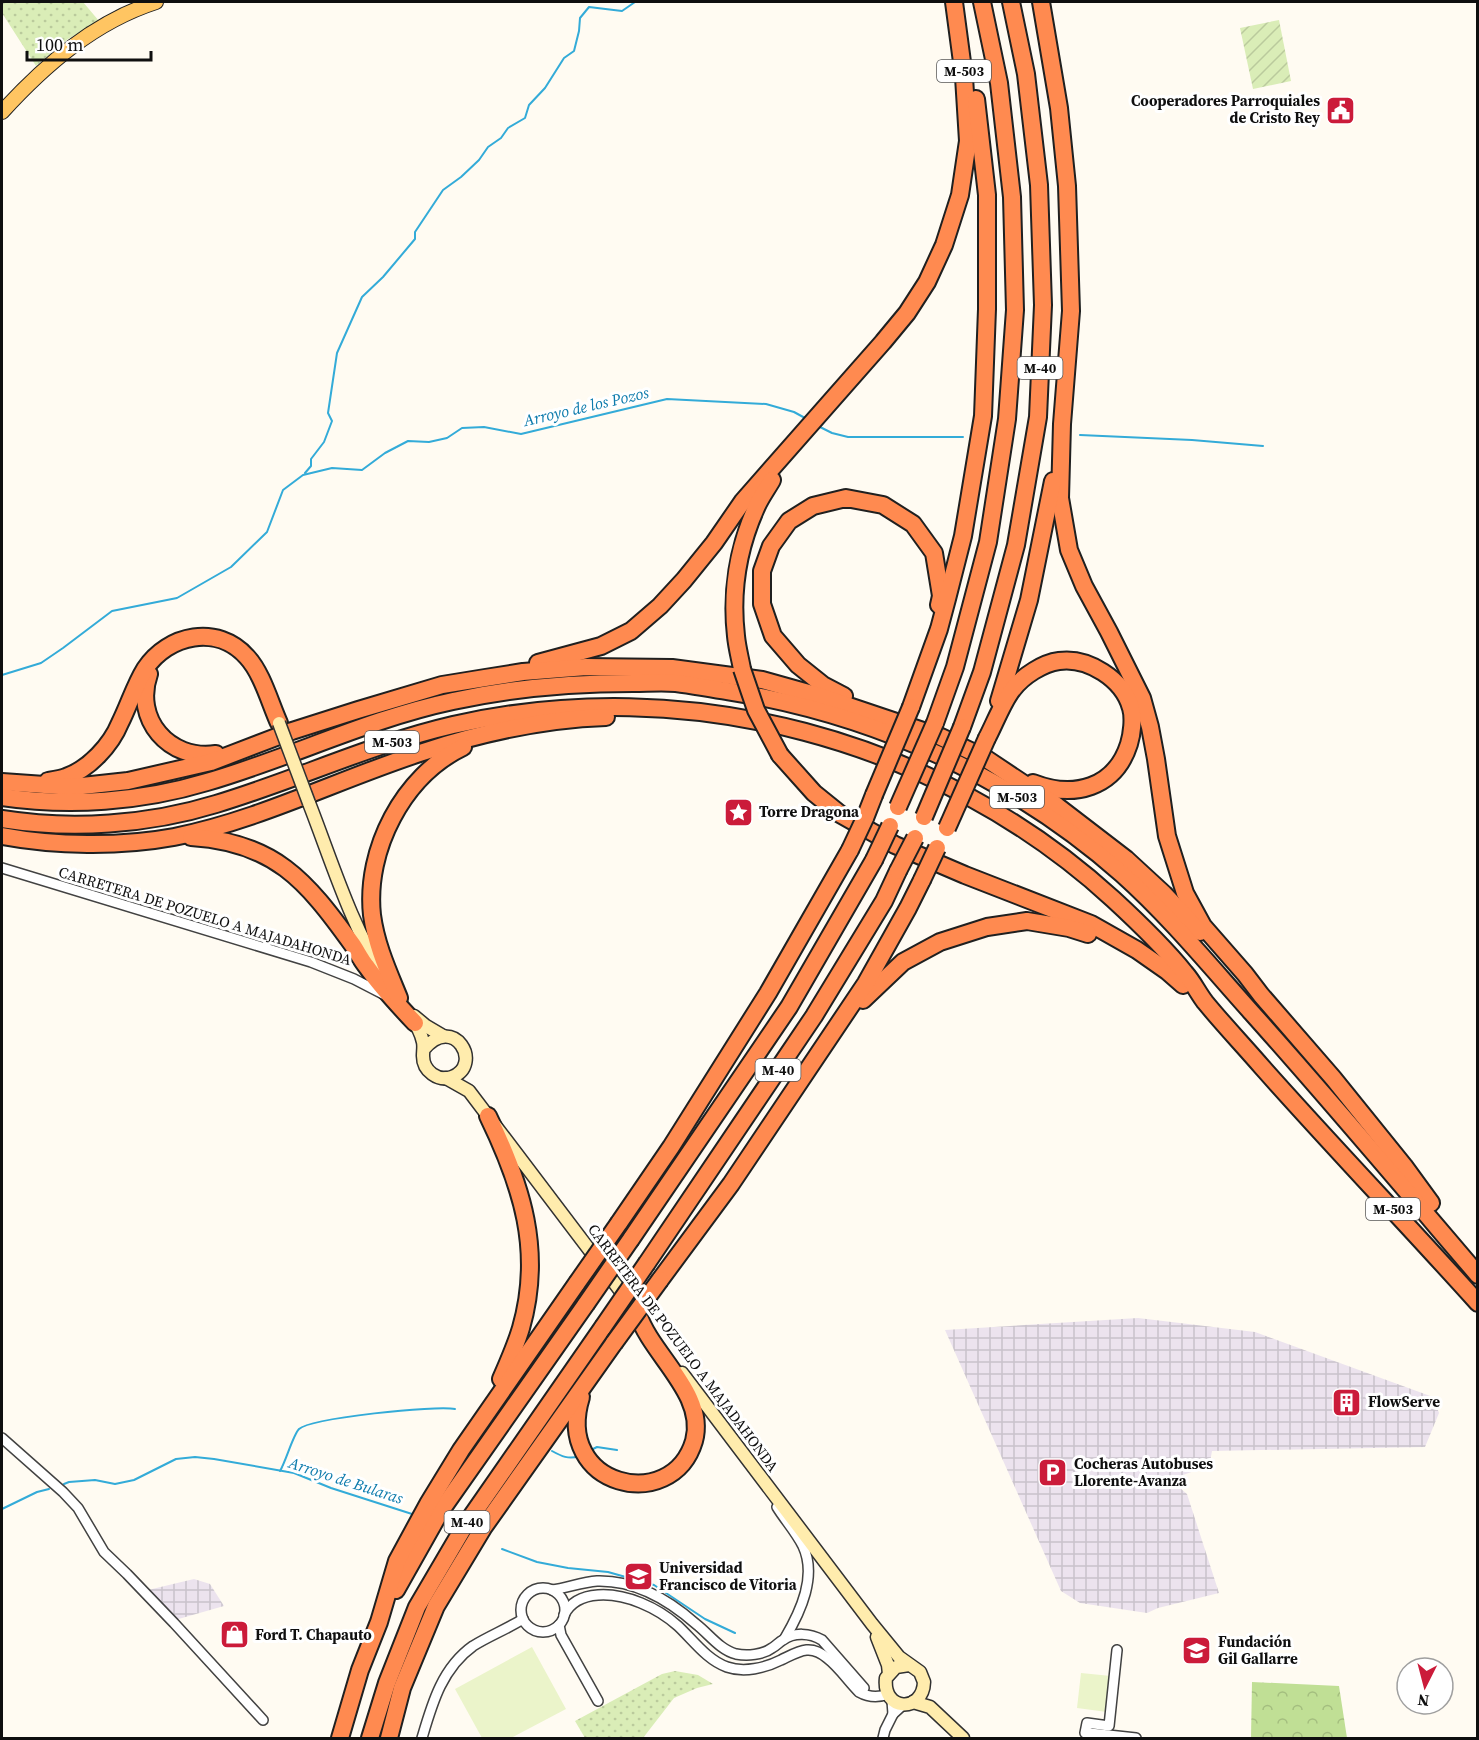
<svg xmlns="http://www.w3.org/2000/svg" width="1479" height="1740" viewBox="0 0 1479 1740" font-family="'Source Serif 4',serif">
<style>
.industrial{fill:url(#industrial-grid)}
.grass{fill:url(#grass-dots)}
.forest{fill:url(#forest-crowns)}
.garden{fill:url(#garden-furrows)}
.pitch{fill:#ebf4ca}
.lines{fill:none;stroke-linecap:round;stroke-linejoin:round}
.stream{stroke:#33abd8;stroke-width:2}
.street-casing{stroke:#424242;stroke-width:12}
.secondary-casing{stroke:#313131;stroke-width:15}
.primary-casing{stroke:#202020;stroke-width:16}
.highway-casing{stroke:#202020;stroke-width:20}
.street{stroke:#fff;stroke-width:9}
.secondary{stroke:#ffecad;stroke-width:12}
.primary{stroke:#ffc562;stroke-width:14}
.highway{stroke:#ff8a50;stroke-width:16}
.secondary-bridge-casing{stroke:#313131;stroke-width:15;stroke-linecap:butt}
.highway-bridge-casing{stroke:#202020;stroke-width:20;stroke-linecap:butt}
.secondary-bridge{stroke:#ffecad;stroke-width:12}
.highway-bridge{stroke:#ff8a50;stroke-width:16}
.labels{text-anchor:middle;stroke-width:6;stroke-linejoin:round;paint-order:stroke}
.shield{fill:#fff;stroke:#575757;stroke-width:1.5}
.shield-label{font-size:14px;font-weight:bold;fill:#0f0f0f}
.poi-label{font-size:15px;font-weight:bold;fill:#0f0f0f;stroke:#fff;text-anchor:start}
.street-label{font-size:15px;fill:#0f0f0f;stroke:#fff}
.water-label{font-size:16px;font-style:italic;fill:#0d7bac;stroke:#fff}
</style>
<defs>
<pattern id="industrial-grid" width="8" height="8" patternUnits="userSpaceOnUse" patternTransform="scale(1.5)"><rect width="8" height="8" fill="#ece3ee"/><path d="M0 4h8M4 0v8" fill="none" stroke="#c9c2cb"/></pattern>
<pattern id="grass-dots" width="8" height="8" patternUnits="userSpaceOnUse" patternTransform="scale(1.5)"><rect width="8" height="8" fill="#daedb7"/><path d="M2 2h.1M6 6h.1" fill="none" stroke="#baca9c" stroke-width="1.8" stroke-linecap="round"/></pattern>
<pattern id="forest-crowns" width="20" height="18" patternUnits="userSpaceOnUse" patternTransform="scale(1.5)"><rect width="20" height="18" fill="#c0df95"/><path d="M2 6a3 3 0 1 1 6 0M12 15a3 3 0 1 1 6 0" fill="none" stroke="#a4be7f"/></pattern>
<pattern id="garden-furrows" width="10" height="10" patternUnits="userSpaceOnUse" patternTransform="scale(1.5)"><rect width="10" height="10" fill="#daedb7"/><path d="M-1 1l2-2M0 10L10 0M9 11l2-2" fill="none" stroke="#baca9c"/></pattern>
</defs>
<rect width="100%" height="100%" fill="#fffbf2"/>
<!-- industrial -->
<g class="industrial">
<polygon points="1138,1318 1255,1332 1433,1397 1439,1413 1425,1447 1212,1451 1210,1462 1197,1470 1183,1475 1180,1488 1187,1494 1219,1593 1158,1608 1147,1613 1080,1603 1061,1591 945,1330"/>
<polygon points="194,1579 210,1584 224,1606 175,1620 148,1590"/>
</g>
<!-- grass -->
<g class="grass">
<polygon points="2,2 83,2 99,21 68,39 36,66 2,13"/>
<polygon points="675,1671 698,1675 713,1684 697,1688 674,1698 643,1738 585,1738 575,1721 662,1674"/>
</g>
<!-- forest -->
<polygon class="forest" points="1252,1682 1339,1686 1347,1738 1251,1738"/>
<!-- garden -->
<polygon class="garden" points="1279,20 1291,81 1253,89 1240,28"/>
<!-- pitch -->
<g class="pitch">
<polygon points="532,1647 566,1709 511,1738 482,1738 455,1689"/>
<polygon points="1081,1673 1111,1676 1107,1712 1077,1708"/>
</g>
<g class="lines">
<!-- stream -->
<g class="stream">
<polyline points="820,427 832,433 848,437 963,437"/>
<polyline points="1080,435 1192,440 1263,446"/>
<polyline points="305,473 311,466 311,459 324,442 332,421 328,413 337,353 362,297 383,277 415,239 415,232 443,190 461,177 479,160 488,147 501,138 508,128 525,118 529,105 545,88 564,58 574,51 579,31 580,18 589,7 622,11 635,2"/>
<polyline points="2,675 41,663 63,648 112,611 177,598 231,567 267,532 283,490 303,475 332,468 362,470 385,453 408,441 429,442 447,438 462,428 484,427 521,434 667,399 766,404 794,412 805,418"/>
<polyline points="591,1450 597,1447 617,1450"/>
<path d="M552,1451C561,1456 569,1460 579,1456"/>
<path d="M280,1471C286,1461 293,1435 299,1429C311,1418 436,1405 455,1409"/>
<polyline points="64,1484 69,1482 95,1480 115,1484 134,1480 176,1459 195,1457 214,1459 294,1473 331,1488 412,1514"/>
<polyline points="2,1509 37,1492 49,1489"/>
<polyline points="502,1549 537,1562 568,1568 608,1572 654,1585 705,1619 735,1633"/>
</g>
<defs>
<g id="street">
<polyline points="2,868 311,962 354,979 383,994"/>
<polyline points="2,1438 63,1492 78,1508 104,1552 127,1574 174,1623 263,1720"/>
<path d="M777,1507C785,1520 796,1532 803,1546C817,1576 801,1611 785,1638"/>
<circle cx="543" cy="1610" r="22"/>
<path d="M552,1590C567,1588 582,1582 597,1581C635,1580 669,1600 696,1624C709,1634 720,1650 736,1654C747,1656 763,1655 772,1648C776,1646 779,1642 783,1640C794,1632 810,1633 822,1640L864,1688"/>
<path d="M564,1615C571,1601 583,1596 598,1595C626,1593 658,1608 678,1626C693,1640 707,1660 727,1667C744,1673 765,1668 781,1660C798,1652 810,1643 827,1658C839,1667 848,1681 859,1692C868,1697 878,1698 888,1694"/>
<polyline points="559,1625 561,1635 598,1701"/>
<polyline points="892,1701 893,1714 903,1705"/>
<polyline points="1090,1733 1136,1738"/>
<path d="M422,1738C432,1704 442,1668 473,1646C489,1636 507,1629 523,1619"/>
<polyline points="883,1738 885,1730 893,1714"/>
<polyline points="1089,1738 1090,1733 1085,1733 1087,1723 1109,1726 1117,1650"/>
</g>
<g id="secondary">
<path d="M309,803C332,862 351,926 386,980"/>
<polyline points="414,1016 426,1026 443,1036"/>
<path d="M411,1017C416,1024 421,1033 423,1042C424,1047 423,1051 423,1056C423,1071 438,1082 452,1077C484,1065 454,1013 424,1049"/>
<polyline points="446,1078 469,1091 641,1318"/>
<path d="M682,1373L872,1624L899,1657L920,1672L924,1682C923,1713 882,1712 886,1678L896,1667L909,1665"/>
<polyline points="877,1637 888,1665 889,1674"/>
<polyline points="913,1702 930,1707 963,1738"/>
</g>
<path id="primary" d="M2,112C45,65 94,22 156,2"/>
<g id="highway">
<polyline points="1041,2 1059,108 1067,186 1071,311 1062,424 1060,498 1069,550 1084,586 1109,632 1142,698 1150,727 1156,759 1167,836 1185,893 1203,926 1245,974 1261,995 1333,1078 1404,1166 1431,1203"/>
<polyline points="538,663 601,646 631,631 660,606 684,580 714,543 743,501 883,342 907,313 927,282 944,245 960,195 968,141 964,77 954,2"/>
<path d="M742,669C740,658 737,647 736,636C731,593 738,548 756,508C760,498 767,489 772,480"/>
<path d="M149,674C133,719 169,761 216,754"/>
<polyline points="844,696 823,685 798,665 773,636 762,604 762,571 771,546 789,521 813,506 846,498 883,505 913,524 934,553 941,596 939,605"/>
<polyline points="999,701 1029,600 1053,481"/>
<polyline points="911,707 939,629 947,599 963,536 983,416 987,309 987,195 976,99"/>
<polyline points="935,723 955,667 988,542 1007,419 1015,310 1012,197 999,83 982,2"/>
<polyline points="962,727 982,672 1016,545 1038,417 1043,305 1039,185 1026,74 1011,2"/>
<path d="M987,738C994,725 1004,699 1013,689C1023,676 1043,663 1059,661C1088,657 1123,679 1131,708C1134,718 1132,734 1129,744C1115,788 1074,799 1033,783"/>
<polyline points="780,755 814,793 840,814 895,845 965,875 1091,924 1137,950 1167,971 1183,985"/>
<path d="M48,781C54,780 61,779 66,777C89,769 111,745 120,723C129,705 135,685 145,669C168,634 218,624 247,657C262,673 270,703 279,723"/>
<polyline points="2,782 73,787 128,781 211,762 292,731 358,710 442,685 485,678 523,672 586,667 672,668 762,680 819,696 941,737 985,758 1057,806 1126,859 1164,894 1200,932"/>
<path d="M2,797C69,807 141,802 207,782C290,758 368,719 453,701C512,688 572,683 633,683C647,683 662,682 676,683C693,685 711,689 727,691C873,714 1011,776 1122,874C1169,916 1210,966 1252,1013C1329,1099 1403,1187 1478,1275"/>
<polyline points="865,818 874,795"/>
<path d="M2,819C71,830 148,825 216,804C296,780 371,744 453,725C686,672 937,738 1113,899C1138,922 1164,947 1185,973C1193,982 1198,993 1205,1002C1223,1024 1243,1045 1262,1067C1333,1147 1407,1224 1478,1303"/>
<path d="M2,836C55,846 120,847 174,837C260,820 339,779 423,752C481,733 544,719 606,717"/>
<path d="M191,837C274,842 306,880 352,944C357,951 361,960 367,967C381,987 398,1005 415,1023"/>
<path d="M399,998C388,971 376,945 372,915C365,850 403,776 463,747"/>
<polyline points="863,1000 903,962 940,942 987,927 1027,921 1069,928 1088,934"/>
<path d="M488,1116C522,1186 543,1251 521,1328C516,1345 508,1363 501,1379"/>
<polyline points="619,1223 671,1147 768,993 850,850"/>
<polyline points="631,1239 789,1007 874,860"/>
<polyline points="647,1263 814,1016 884,901 898,871"/>
<polyline points="660,1280 731,1184 866,983 908,908 922,880"/>
<path d="M581,1397C553,1487 672,1515 694,1441C707,1394 651,1355 638,1314"/>
<polyline points="396,1590 440,1512 586,1304"/>
<polyline points="340,1738 360,1670 379,1622 397,1561 428,1504 461,1450 577,1283"/>
<polyline points="370,1738 387,1683 417,1607 464,1527 603,1327"/>
<polyline points="389,1738 402,1688 436,1606 483,1528 614,1343"/>
</g>
</defs>
<!-- street casing -->
<use href="#street" class="street-casing"/>
<!-- secondary casing -->
<use href="#secondary" class="secondary-casing"/>
<!-- primary casing -->
<use href="#primary" class="primary-casing"/>
<!-- highway casing -->
<use href="#highway" class="highway-casing"/>
<!-- street -->
<use href="#street" class="street"/>
<!-- secondary -->
<use href="#secondary" class="secondary"/>
<!-- primary -->
<use href="#primary" class="primary"/>
<!-- highway -->
<use href="#highway" class="highway"/>
<defs>
<polyline id="secondary-bridge" points="279,723 309,803"/>
<g id="highway-bridge">
<polyline points="742,669 756,710 780,755"/>
<polyline points="874,795 911,707"/>
<polyline points="898,807 935,723"/>
<polyline points="924,817 962,727"/>
<polyline points="947,828 987,738"/>
<polyline points="850,850 865,818"/>
<polyline points="874,860 890,826"/>
<polyline points="898,871 915,838"/>
<polyline points="922,880 937,848"/>
<polyline points="577,1283 619,1223"/>
<polyline points="586,1304 631,1239"/>
<polyline points="603,1327 647,1263"/>
<polyline points="614,1343 660,1280"/>
</g>
</defs>
<!-- secondary-bridge casing -->
<use href="#secondary-bridge" class="secondary-bridge-casing"/>
<!-- highway-bridge casing -->
<use href="#highway-bridge" class="highway-bridge-casing"/>
<!-- secondary-bridge -->
<use href="#secondary-bridge" class="secondary-bridge"/>
<!-- highway-bridge -->
<use href="#highway-bridge" class="highway-bridge"/>
</g>
<!-- icons -->
<defs>
<symbol id="civic-square" viewBox="-11 -11 22 22"><rect x="-9" y="-9" width="18" height="18" rx="4" fill="#cb1b3a" stroke="#fff"/><path d="M-.6-6.5H3V-4.5H.6V-3L4-1V1h2V6H-6V1h2V-1L-.6-3ZM-1.2 2.5V6h2.4V2.5Z" fill="#fff"/></symbol>
<symbol id="sight-square" viewBox="-11 -11 22 22"><rect x="-9" y="-9" width="18" height="18" rx="4" fill="#cb1b3a" stroke="#fff"/><path d="M0-6L1.8-2.2L6-1.7L2.9 1.2L3.7 5.4L0 3.3L-3.7 5.4L-2.9 1.2L-6-1.7L-1.8-2.2Z" fill="#fff"/></symbol>
<symbol id="building-square" viewBox="-11 -11 22 22"><rect x="-9" y="-9" width="18" height="18" rx="4" fill="#cb1b3a" stroke="#fff"/><path d="M-4-6H4V6H1V3H-1V6H-4ZM-2.5-4.3h1.7v1.8h-1.7ZM.8-4.3h1.7v1.8H.8ZM-2.5-1h1.7V.8h-1.7ZM.8-1h1.7V.8H.8Z" fill="#fff"/></symbol>
<symbol id="parking-square" viewBox="-11 -11 22 22"><rect x="-9" y="-9" width="18" height="18" rx="4" fill="#cb1b3a" stroke="#fff"/><path d="M-3.5-5.5H1a3.5 3.5 0 0 1 0 7H-1V5.5H-3.5ZM-1-3.4V-.6H.8a1.4 1.4 0 0 0 0-2.8Z" fill="#fff"/></symbol>
<symbol id="university-square" viewBox="-11 -11 22 22"><rect x="-9" y="-9" width="18" height="18" rx="4" fill="#cb1b3a" stroke="#fff"/><path d="M0-5L7-2L0 1L-7-2ZM-4 1L0 2.5L4 1V4Q0 6-4 4Z" fill="#fff"/></symbol>
<symbol id="shop-square" viewBox="-11 -11 22 22"><rect x="-9" y="-9" width="18" height="18" rx="4" fill="#cb1b3a" stroke="#fff"/><path d="M-5-2.5h2.3a2.7 3.5 0 0 1 5.4 0H5L5.5 6h-11ZM-1.5-2.5h3a1.5 2.3 0 0 0-3 0Z" fill="#fff"/></symbol>
<symbol id="school-square" viewBox="-11 -11 22 22"><rect x="-9" y="-9" width="18" height="18" rx="4" fill="#cb1b3a" stroke="#fff"/><path d="M0-5L7-2L0 1L-7-2ZM-4 1L0 2.5L4 1V4Q0 6-4 4Z" fill="#fff"/></symbol>
</defs>
<g fill-rule="evenodd">
<use href="#civic-square" x="1324" y="94" width="33" height="33"/>
<use href="#sight-square" x="722" y="796" width="33" height="33"/>
<use href="#building-square" x="1330" y="1386" width="33" height="33"/>
<use href="#parking-square" x="1036" y="1456" width="33" height="33"/>
<use href="#university-square" x="622" y="1560" width="33" height="33"/>
<use href="#shop-square" x="218" y="1618" width="33" height="33"/>
<use href="#school-square" x="1180" y="1634" width="33" height="33"/>
</g>
<g class="labels">
<!-- shield labels -->
<g class="shield">
<rect x="937" y="60" width="54" height="22" rx="4.5"/>
<rect x="1017.5" y="357" width="45" height="22" rx="4.5"/>
<rect x="365" y="731" width="54" height="22" rx="4.5"/>
<rect x="990" y="786" width="54" height="22" rx="4.5"/>
<rect x="755.5" y="1059" width="45" height="22" rx="4.5"/>
<rect x="1366" y="1198" width="54" height="22" rx="4.5"/>
<rect x="444.5" y="1511" width="45" height="22" rx="4.5"/>
</g>
<g class="shield-label">
<text x="964" y="76">M-503</text>
<text x="1040" y="373">M-40</text>
<text x="392" y="747">M-503</text>
<text x="1017" y="802">M-503</text>
<text x="778" y="1075">M-40</text>
<text x="1393" y="1214">M-503</text>
<text x="467" y="1527">M-40</text>
</g>
<!-- poi labels -->
<g class="poi-label">
<text x="1320" y="106" text-anchor="end">Cooperadores Parroquiales<tspan x="1320" dy="17">de Cristo Rey</tspan></text>
<text x="759" y="817">Torre Dragona</text>
<text x="1368" y="1407">FlowServe</text>
<text x="1074" y="1469">Cocheras Autobuses<tspan x="1074" dy="17">Llorente-Avanza</tspan></text>
<text x="659" y="1573">Universidad<tspan x="659" dy="17">Francisco de Vitoria</tspan></text>
<text x="255" y="1640">Ford T. Chapauto</text>
<text x="1218" y="1647">Fundación<tspan x="1218" dy="17">Gil Gallarre</tspan></text>
</g>
<!-- street labels -->
<g class="street-label">
<text transform="translate(205 916) rotate(17)" y="5">CARRETERA DE POZUELO A MAJADAHONDA</text>
<text transform="translate(683 1348) rotate(53)" y="5">CARRETERA DE POZUELO A MAJADAHONDA</text>
</g>
<!-- water labels -->
<g class="water-label">
<text transform="translate(586 406) rotate(-13)" y="6">Arroyo de los Pozos</text>
<text transform="translate(346 1480) rotate(18)" y="6">Arroyo de Bularas</text>
</g>
</g>
<!-- border -->
<rect width="1479" height="1740" fill="none" stroke="#0f0f0f" stroke-width="6"/>
<!-- north arrow -->
<g transform="translate(1425 1686) rotate(186)"><circle r="28" fill="#ffffff" stroke="#9f9f9f" stroke-width="1.5"/>
<path d="M0-4.5L10 22L0 15L-10 22Z" fill="#cb1b3a"/>
<text y="-9" font-size="16" font-weight="bold" text-anchor="middle" fill="#0f0f0f">N</text>
</g>
<!-- scale -->
<path d="M27 51v9h124v-9" fill="none" stroke="#0f0f0f" stroke-width="3"/>
<text x="36" y="51" font-size="18" fill="#0f0f0f" stroke="#ffffff" stroke-width="4.5" paint-order="stroke">100 m</text>
</svg>
